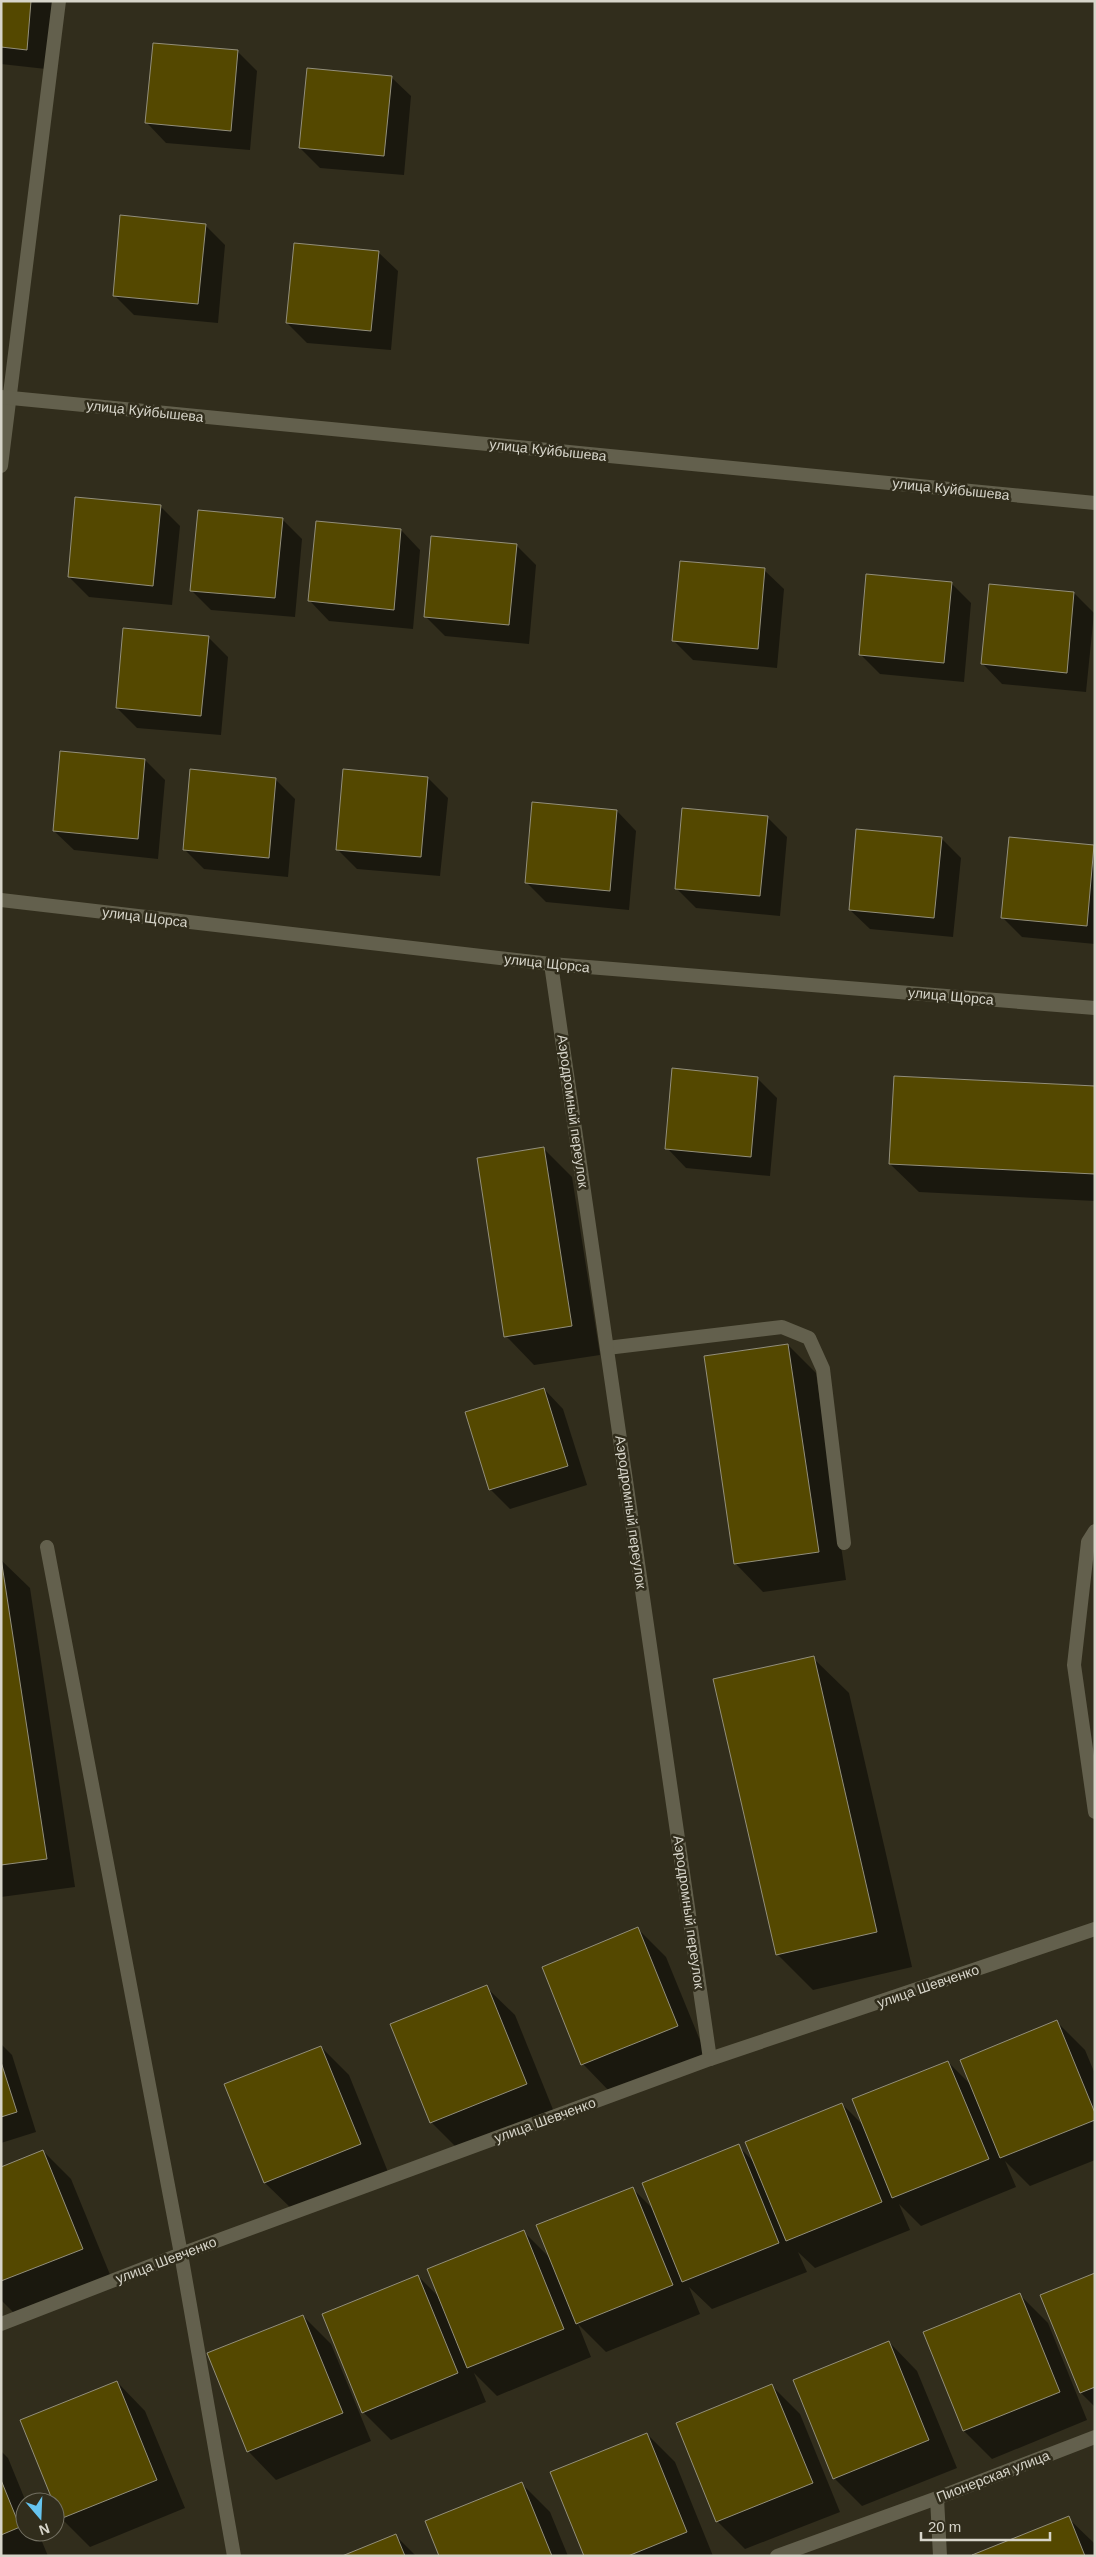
<svg xmlns="http://www.w3.org/2000/svg" width="1096" height="2557" viewBox="0 0 1096 2557" font-family="Arial,sans-serif">
<style>
.shadow{fill:#0007}
.building{fill:#544800;stroke:#938f7b}
.lines{fill:none;stroke-linecap:round;stroke-linejoin:round}
.service{stroke:#63604d;stroke-width:14}
.minor{stroke:#63604d;stroke-width:14}
.tertiary{stroke:#63604d;stroke-width:14}
.labels{text-anchor:middle;stroke-width:5;stroke-linejoin:round;paint-order:stroke}
.street-label{font-size:14px;fill:#d7d5ca;stroke:#312d1c}
</style>
<rect width="100%" height="100%" fill="#312d1c"/>
<!-- shadow -->
<g class="shadow">
<polygon points="1,1 52,1 46,69 1,64"/>
<polygon points="238,52 257,71 250,150 166,143 147,123"/>
<polygon points="391,77 411,96 404,175 320,168 300,148"/>
<polygon points="205,225 225,245 218,323 134,315 114,295"/>
<polygon points="378,252 398,271 391,350 307,343 287,323"/>
<polygon points="160,506 180,526 172,605 89,597 69,577"/>
<polygon points="282,519 302,539 295,617 211,610 191,590"/>
<polygon points="401,530 420,550 413,629 329,621 310,601"/>
<polygon points="516,545 536,565 529,644 445,636 425,616"/>
<polygon points="764,570 784,589 777,668 693,660 674,641"/>
<polygon points="951,583 971,603 964,682 880,674 860,654"/>
<polygon points="1074,593 1094,613 1086,692 1002,684 983,664"/>
<polygon points="208,637 228,657 221,735 137,728 117,708"/>
<polygon points="145,760 165,780 158,859 74,850 54,831"/>
<polygon points="428,778 448,798 440,876 357,869 337,849"/>
<polygon points="275,779 295,799 288,877 204,869 184,849"/>
<polygon points="617,811 636,831 629,910 546,902 526,882"/>
<polygon points="767,817 787,837 780,916 696,908 676,888"/>
<polygon points="941,838 961,858 953,937 870,929 850,910"/>
<polygon points="1094,846 1095,944 1022,937 1003,918"/>
<polygon points="757,1078 777,1098 770,1176 686,1168 667,1148"/>
<polygon points="1095,1087 1095,1201 919,1192 890,1164"/>
<polygon points="544,1149 572,1177 600,1355 534,1365 506,1336"/>
<polygon points="788,1345 816,1373 846,1580 763,1592 735,1563"/>
<polygon points="544,1389 563,1409 587,1485 510,1509 490,1489"/>
<polygon points="1,1560 30,1588 75,1887 1,1897"/>
<polygon points="813,1658 849,1693 912,1967 813,1990 777,1954"/>
<polygon points="638,1929 666,1957 706,2055 611,2093 583,2064"/>
<polygon points="486,1987 515,2015 554,2112 460,2151 431,2122"/>
<polygon points="1057,2022 1085,2050 1095,2074 1095,2160 1030,2186 1005,2161 1016,2187 921,2226 899,2204 910,2230 815,2268 798,2252 807,2272 712,2309 689,2287 700,2314 606,2352 578,2324 591,2357 497,2396 474,2373 486,2402 391,2440 363,2412 418,2276 440,2298 523,2231 550,2258 632,2188 655,2211 738,2146 755,2163 842,2104 864,2126 948,2062 973,2087"/>
<polygon points="1,2044 12,2055 36,2132 1,2143"/>
<polygon points="321,2047 349,2075 388,2172 294,2211 265,2183 226,2085"/>
<polygon points="43,2151 71,2179 111,2277 16,2315 1,2300 1,2168"/>
<polygon points="1095,2274 1095,2407 1081,2393 1042,2296"/>
<polygon points="1019,2294 1048,2323 1087,2420 992,2459 964,2431 924,2333"/>
<polygon points="303,2316 331,2344 371,2441 276,2480 248,2451"/>
<polygon points="889,2342 917,2371 957,2468 862,2506 834,2478"/>
<polygon points="117,2382 145,2411 185,2508 90,2547 62,2519 22,2421"/>
<polygon points="772,2386 800,2414 840,2512 745,2549 717,2521"/>
<polygon points="647,2434 675,2462 713,2556 586,2556"/>
<polygon points="1,2451 8,2458 26,2502 25,2532 38,2532 48,2556 1,2556"/>
<polygon points="521,2483 550,2512 568,2556 440,2556"/>
<polygon points="1068,2518 1095,2544 1095,2556 973,2556"/>
<polygon points="396,2536 416,2556 345,2556"/>
</g>
<!-- building -->
<g class="building">
<polygon points="1,1 31,1 27,50 1,47"/>
<polygon points="153,43 238,50 231,131 145,123"/>
<polygon points="307,68 392,76 384,156 299,148"/>
<polygon points="120,215 206,224 198,304 113,296"/>
<polygon points="294,243 379,251 371,331 286,323"/>
<polygon points="75,497 161,505 153,586 68,577"/>
<polygon points="198,510 283,518 275,598 190,591"/>
<polygon points="316,521 401,529 394,610 308,601"/>
<polygon points="431,536 517,544 509,625 424,617"/>
<polygon points="680,561 765,568 758,649 672,641"/>
<polygon points="866,574 952,582 944,663 859,655"/>
<polygon points="989,584 1074,592 1067,673 981,664"/>
<polygon points="123,628 209,636 201,716 116,708"/>
<polygon points="60,751 145,759 138,839 53,831"/>
<polygon points="190,769 276,778 269,858 183,850"/>
<polygon points="343,769 428,777 421,857 336,850"/>
<polygon points="532,802 617,810 610,891 525,883"/>
<polygon points="682,808 768,816 760,896 675,889"/>
<polygon points="856,829 942,837 934,918 849,910"/>
<polygon points="1009,837 1094,845 1087,926 1001,918"/>
<polygon points="672,1068 758,1077 751,1157 665,1149"/>
<polygon points="894,1076 1095,1086 1095,1174 889,1164"/>
<polygon points="544,1147 572,1326 504,1337 477,1158"/>
<polygon points="788,1344 819,1552 734,1564 704,1356"/>
<polygon points="544,1388 568,1466 489,1490 465,1412"/>
<polygon points="1,1558 47,1859 1,1865"/>
<polygon points="814,1656 877,1932 776,1955 713,1679"/>
<polygon points="638,1927 678,2026 581,2065 542,1967"/>
<polygon points="487,1985 527,2084 430,2123 390,2024"/>
<polygon points="1057,2020 1095,2113 1095,2120 1000,2158 960,2060"/>
<polygon points="321,2046 361,2144 264,2183 224,2084"/>
<polygon points="948,2061 989,2159 892,2198 852,2099"/>
<polygon points="1,2062 17,2112 1,2117"/>
<polygon points="842,2103 882,2202 786,2241 745,2142"/>
<polygon points="739,2144 779,2243 682,2282 642,2183"/>
<polygon points="43,2150 83,2249 1,2281 1,2167"/>
<polygon points="633,2187 673,2285 576,2324 536,2225"/>
<polygon points="524,2230 564,2329 467,2368 427,2269"/>
<polygon points="1095,2273 1095,2387 1080,2393 1040,2295"/>
<polygon points="418,2275 458,2373 362,2413 322,2314"/>
<polygon points="1020,2293 1060,2392 963,2431 923,2332"/>
<polygon points="303,2315 343,2413 247,2452 207,2353"/>
<polygon points="889,2341 929,2440 833,2479 793,2380"/>
<polygon points="117,2381 157,2480 60,2519 20,2420"/>
<polygon points="772,2384 813,2483 716,2522 676,2423"/>
<polygon points="647,2433 687,2532 628,2556 584,2556 550,2472"/>
<polygon points="1,2480 20,2527 1,2535"/>
<polygon points="522,2482 552,2556 439,2556 425,2521"/>
<polygon points="1069,2516 1085,2556 972,2555"/>
<polygon points="396,2534 405,2556 342,2556"/>
</g>
<g class="lines">
<!-- service -->
<g class="service">
<polyline points="607,1348 782,1327 809,1338 823,1369 844,1543"/>
<polyline points="1095,1531 1088,1542 1074,1665 1095,1812"/>
</g>
<!-- minor -->
<g class="minor">
<polyline points="1,466 59,1"/>
<polyline points="1,900 551,964 1095,1008"/>
<polyline points="551,964 710,2059"/>
<polyline points="47,1547 181,2254 234,2556"/>
<polyline points="1,2324 181,2254 710,2059 1095,1929"/>
<polyline points="937,2498 940,2556"/>
<polyline points="777,2556 937,2498 1095,2437"/>
</g>
<!-- tertiary -->
<polyline class="tertiary" points="1,397 1095,503"/>
</g>
<g class="labels">
<!-- street labels -->
<g class="street-label">
<text transform="translate(145 411) rotate(6)" y="5">улица Куйбышева</text>
<text transform="translate(548 450) rotate(6)" y="5">улица Куйбышева</text>
<text transform="translate(951 489) rotate(6)" y="5">улица Куйбышева</text>
<text transform="translate(145 917) rotate(7)" y="5">улица Щорса</text>
<text transform="translate(547 963) rotate(6)" y="5">улица Щорса</text>
<text transform="translate(951 996) rotate(5)" y="5">улица Щорса</text>
<text transform="translate(573 1111) rotate(82)" y="5">Аэродромный переулок</text>
<text transform="translate(631 1512) rotate(82)" y="5">Аэродромный переулок</text>
<text transform="translate(689 1912) rotate(82)" y="5">Аэродромный переулок</text>
<text transform="translate(928 1986) rotate(-19)" y="5">улица Шевченко</text>
<text transform="translate(545 2120) rotate(-20)" y="5">улица Шевченко</text>
<text transform="translate(166 2260) rotate(-21)" y="5">улица Шевченко</text>
<text transform="translate(993 2476) rotate(-21)" y="5">Пионерская улица</text>
</g>
</g>
<!-- border -->
<rect width="1096" height="2557" fill="none" stroke="#d7d5ca" stroke-width="5"/>
<!-- north arrow -->
<g transform="translate(40 2517) rotate(161)"><circle r="24" fill="#312d1c" stroke="#737062"/>
<path d="M0-4L9 19L0 12L-9 19Z" fill="#66c4ef"/>
<text y="-8" font-size="14" font-weight="bold" text-anchor="middle" fill="#d7d5ca">N</text>
</g>
<!-- scale -->
<path d="M921 2532v8h129v-8" fill="none" stroke="#d7d5ca" stroke-width="2.5"/>
<text x="928" y="2532" font-size="15" fill="#d7d5ca" stroke="#312d1c" stroke-width="4" paint-order="stroke">20 m</text>
</svg>
